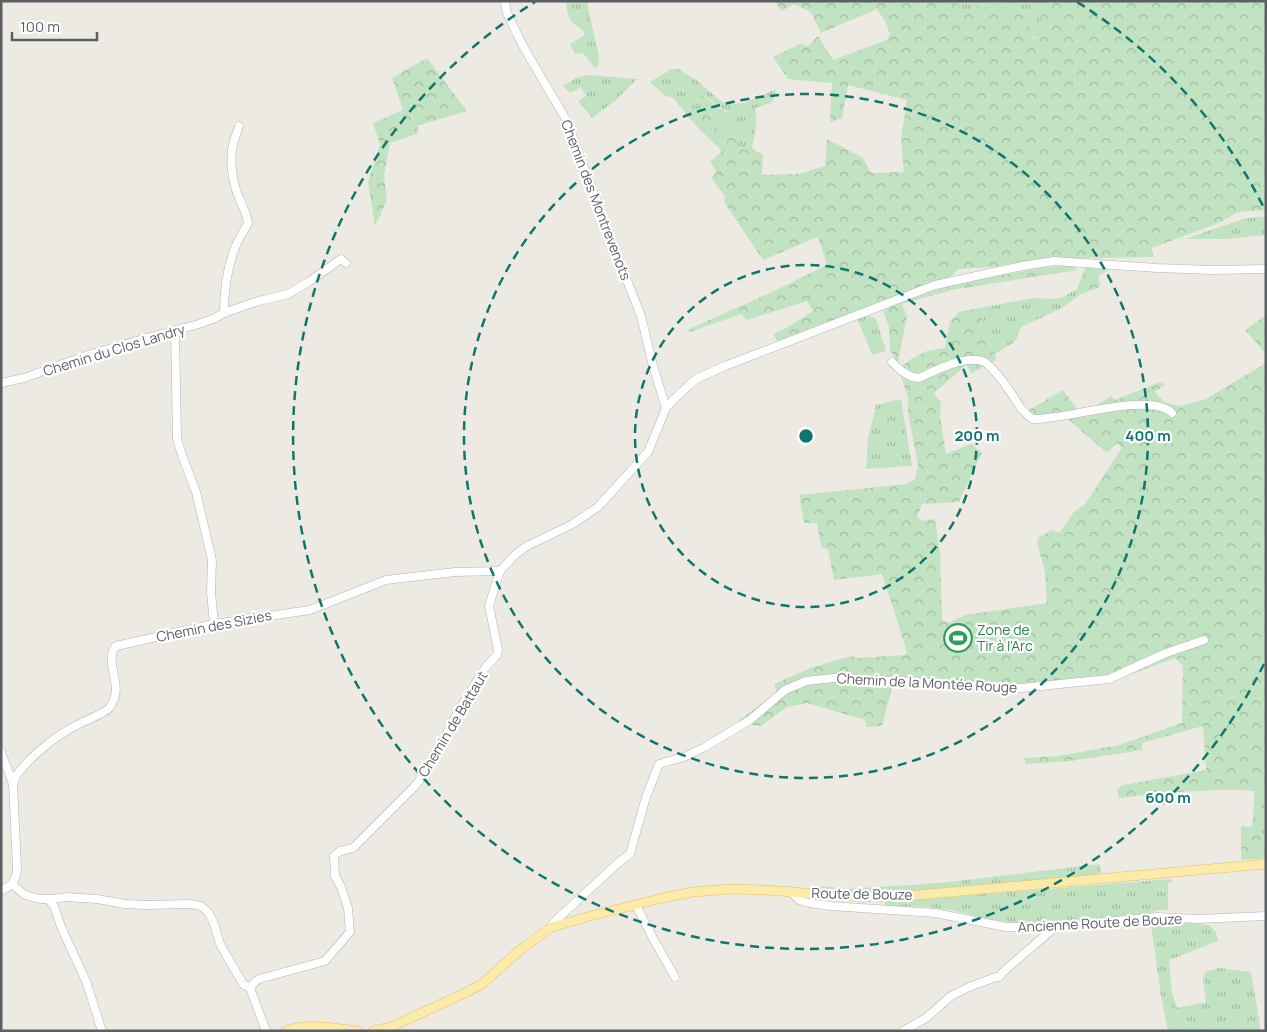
<svg xmlns="http://www.w3.org/2000/svg" width="1267" height="1032" viewBox="0 0 1267 1032" font-family="Manrope,sans-serif">
<style>
.grass{fill:url(#grass-tufts)}
.forest{fill:url(#forest-crowns)}
.lines{fill:none;stroke-linecap:round;stroke-linejoin:round}
.minor-casing{stroke:#b1b4b8;stroke-width:9}
.major-casing{stroke:#e9be60;stroke-width:10}
.minor{stroke:#fff;stroke-width:8}
.major{stroke:#faebab;stroke-width:9}
.ring{fill:none;stroke:#0f766e;stroke-width:2.5;stroke-dasharray:9 6}
.labels{text-anchor:middle;stroke-width:4.5;stroke-linejoin:round;paint-order:stroke}
.street-label{font-size:14px;fill:#5b5f63;stroke:#fff}
.leisure-label{font-size:14px;fill:#27864d;stroke:#fff;text-anchor:start}
.centre{fill:#0f766e;stroke:#fff;stroke-width:2.5}
.ring-label{font-size:15px;text-anchor:middle;font-weight:bold;fill:#0f766e;stroke:#fff;stroke-width:4.5;stroke-linejoin:round;paint-order:stroke}
</style>
<defs>
<pattern id="grass-tufts" width="24" height="20" patternUnits="userSpaceOnUse" patternTransform="scale(1.25)"><rect width="24" height="20" fill="#c2e3c1"/><path d="M3 7l-1-3M5 7V3M7 7l1-3M15 17l-1-3M17 17v-4M19 17l1-3" fill="none" stroke="#a1bba0"/></pattern>
<pattern id="forest-crowns" width="20" height="18" patternUnits="userSpaceOnUse" patternTransform="scale(1.25)"><rect width="20" height="18" fill="#c2e3c1"/><path d="M2 6a3 3 0 1 1 6 0M12 15a3 3 0 1 1 6 0" fill="none" stroke="#a1bba0"/></pattern>
</defs>
<rect width="100%" height="100%" fill="#edeae3"/>
<!-- grass -->
<g class="grass">
<path d="M566,1H591L587,4L599,56L598,67L595,68L583,53L575,54L570,44L585,35C582,28 578,27 572,22C567,17 567,9 566,1Z"/>
<path d="M954,1H1044L1040,39C1017,32 1001,12 978,5L967,13Z"/>
<path d="M671,69H678L695,79L722,102L730,104L744,103L776,89L773,102L755,108C758,122 755,134 752,148L737,149L718,131L715,126L729,113L699,92L702,118L698,128L672,97L665,96L650,82Z"/>
<polygon points="589,75 637,79 616,100 592,118 578,101 586,96 581,87 570,93 563,86 578,77"/>
<polygon points="1266,216 1266,235 1224,239 1185,239 1243,219"/>
<polygon points="1077,289 1081,294 1060,309 1021,327 1017,338 1014,342 995,354 981,328 984,307 1034,298 1056,299 1063,297"/>
<polygon points="869,316 876,319 886,351 872,355 857,318"/>
<polygon points="901,399 912,466 907,466 866,469 868,438 876,405"/>
<polygon points="1255,791 1266,792 1266,836 1241,833 1241,826 1252,827"/>
<polygon points="1100,864 1101,875 899,893 876,893 821,891 821,886 846,889 941,883"/>
<path d="M1171,879L1173,882L1168,883V909L1166,910H1157L1148,914C1098,920 1049,927 999,921C982,919 967,913 950,910C929,906 907,906 885,906V901L935,898Z"/>
<polygon points="1188,923 1209,925 1216,932 1218,941 1169,960 1172,993 1177,1008 1206,1002 1203,978 1205,972 1219,968 1251,972 1261,1031 1168,1031 1161,996 1151,924"/>
</g>
<!-- forest -->
<g class="forest">
<polygon points="776,1 954,1 967,13 978,5 987,8 990,2 1027,17 1031,37 1039,39 1044,1 1266,1 1266,210 1238,212 1219,223 1152,248 1153,257 1045,259 992,267 959,269 948,279 778,343 773,334 788,327 813,311 807,301 747,320 741,314 690,332 687,330 772,292 827,265 818,237 763,260 724,202 725,197 711,177 717,172 710,162 722,151 698,128 702,118 698,92 729,114 716,126 718,131 733,127 737,149 752,148 763,155 762,175 799,174 825,166 827,139 863,158 871,173 904,172 901,139 907,100 848,85 842,118 830,122 832,83 788,79 773,57 800,44 808,46 818,36 833,60 887,40 890,34 885,21 877,9 821,33 811,12 794,4 782,11 777,5"/>
<polygon points="427,58 467,111 417,126 419,133 390,143 384,176 387,200 375,226 368,182 380,144 373,123 403,110 392,78"/>
<polygon points="1075,265 1077,270 952,290 902,304 907,316 898,363 890,350 889,327 883,311 905,299 956,284 1039,268"/>
<polygon points="1086,267 1109,270 1098,276 1100,287 1081,294 1077,289"/>
<path d="M984,307L981,328L995,354L996,360L972,373L966,365L934,393L941,403L940,416L946,454L971,444L982,453L959,502L922,504L917,517L923,521L935,519L940,554L942,620L949,623L965,615L1047,603L1045,572L1037,543L1039,537L1052,530L1059,533L1074,512L1085,504L1122,448L1117,443L1107,453L1062,414L1036,418L1027,411L1063,390L1077,409H1091L1111,396L1115,400L1160,382L1165,385L1155,392L1164,402L1179,406L1204,400L1266,363V792C1217,787 1168,793 1119,798L1117,790L1123,785L1206,770L1203,726L1142,743V750L1070,761L1026,764L1024,758L1058,756L1119,745L1182,723L1183,666L1175,658L1111,682L1021,692L893,684L882,726L866,727L865,720L807,703L787,707L761,726L752,725L744,727L738,721L777,692L774,684L813,667L851,656L858,658L905,655L907,652L882,574L834,580L828,549L821,547L817,523H804L799,495L906,484L915,479L918,466L908,412V398L900,373L902,367L909,360L927,351L945,348L950,321L959,312Z"/>
<polygon points="1266,315 1266,354 1245,330"/>
<polygon points="1241,833 1266,836 1266,858 1241,860"/>
</g>
<g class="lines">
<defs>
<g id="minor">
<polyline points="505,1 507,13 524,48 567,121 605,224 641,316 653,366 666,408"/>
<path d="M224,313C224,288 227,266 237,243C240,236 245,230 248,223C247,214 243,208 240,200C233,185 229,162 233,145C234,139 237,133 239,126"/>
<polyline points="175,330 177,439 183,458 196,492 212,560 211,592 214,624"/>
<path d="M892,362C900,370 907,377 919,378C935,371 970,352 986,363C994,370 1003,381 1009,390C1017,401 1021,412 1033,419C1065,420 1150,391 1172,413"/>
<polyline points="1,383 24,378 88,355 143,339 199,324 215,318 224,313 255,302 288,294 310,281 341,259 346,263"/>
<path d="M1,752L13,784L17,867C17,879 13,886 1,890"/>
<path d="M13,787C14,783 14,779 16,776C27,759 57,735 75,726C83,721 104,714 109,708C127,687 102,662 116,646L214,624L310,610L386,580L455,572L500,571"/>
<polyline points="12,884 25,895 40,899 52,899 66,897 97,899 125,904 146,905 190,904 201,906 209,913 214,924 220,944 243,984 250,988 266,1031"/>
<polyline points="790,891 799,900 809,903 831,906 935,913 1006,927 1055,927 1156,917 1198,919 1266,916"/>
<polyline points="48,899 54,906 62,929 86,981 102,1031"/>
<polyline points="636,905 655,942 675,977"/>
<polyline points="552,927 553,923 618,863 630,854 646,797 659,764 684,757 705,747 750,720 785,690 806,681 834,678 1021,688 1109,679 1166,653 1204,640"/>
<polyline points="250,988 254,983 259,979 325,961 350,932 348,908 341,887 335,876 334,856 340,851 353,848 415,786 428,769 459,710 485,668 497,655 498,650 489,606 500,571 516,554 527,546 571,525 598,507 648,452 666,408 675,398 696,379 725,366 935,285 1022,266 1054,261 1157,268 1212,270 1266,269"/>
<polyline points="903,1031 926,1018 951,996 969,987 996,977 999,977 1003,972 1055,927"/>
</g>
<g id="major">
<path d="M286,1031C309,1022 336,1029 359,1031"/>
<polyline points="373,1031 391,1027 465,993 482,984 520,950 535,939 552,927 594,915 662,898 693,892 730,889 766,890 843,896 895,897 1266,864"/>
</g>
</defs>
<!-- minor casing -->
<use href="#minor" class="minor-casing"/>
<!-- major casing -->
<use href="#major" class="major-casing"/>
<!-- minor -->
<use href="#minor" class="minor"/>
<!-- major -->
<use href="#major" class="major"/>
</g>
<!-- distance rings -->
<g class="ring">
<circle cx="806" cy="436" r="171"/>
<circle cx="806" cy="436" r="342"/>
<path d="M1264 664A512 512 0 1 1 535 2M1077 2A512 512 0 0 1 1264 208"/>
</g>
<!-- icons -->
<defs>
<symbol id="stadium-ring" viewBox="-11 -11 22 22"><circle r="9.5" fill="#fff" stroke="#2e9e5b" stroke-width="1.5"/><path d="M0-5a6.5 5 0 1 0 0 10a6.5 5 0 1 0 0-10ZM-3.5-1.8h7v3.6h-7Z" fill="#2e9e5b"/></symbol>
</defs>
<g fill-rule="evenodd">
<use href="#stadium-ring" x="942" y="622" width="32" height="32"/>
</g>
<g class="labels">
<!-- street labels -->
<g class="street-label">
<text transform="translate(596 200) rotate(69)" y="5">Chemin des Montrevenots</text>
<text transform="translate(114 350) rotate(-17)" y="5">Chemin du Clos Landry</text>
<text transform="translate(214 626) rotate(-11)" y="5">Chemin des Sizies</text>
<text transform="translate(927 683) rotate(3)" y="5">Chemin de la Montée Rouge</text>
<text transform="translate(453 724) rotate(-59)" y="5">Chemin de Battaut</text>
<text transform="translate(862 894) rotate(1)" y="5">Route de Bouze</text>
<text transform="translate(1100 923) rotate(-3)" y="5">Ancienne Route de Bouze</text>
</g>
<!-- leisure labels -->
<g class="leisure-label">
<text x="977" y="635">Zone de<tspan x="977" dy="16">Tir à l'Arc</tspan></text>
</g>
</g>
<circle cx="806" cy="436" r="8" class="centre"/>
<g class="ring-label">
<text x="977" y="441">200 m</text>
<text x="1148" y="441">400 m</text>
<text x="1168" y="803">600 m</text>
</g>
<!-- border -->
<rect width="1267" height="1032" fill="none" stroke="#5b5f63" stroke-width="5"/>
<!-- scale -->
<path d="M12 32v8h85v-8" fill="none" stroke="#5b5f63" stroke-width="2.5"/>
<text x="20" y="32" font-size="15" fill="#5b5f63" stroke="#ffffff" stroke-width="4" paint-order="stroke">100 m</text>
</svg>
